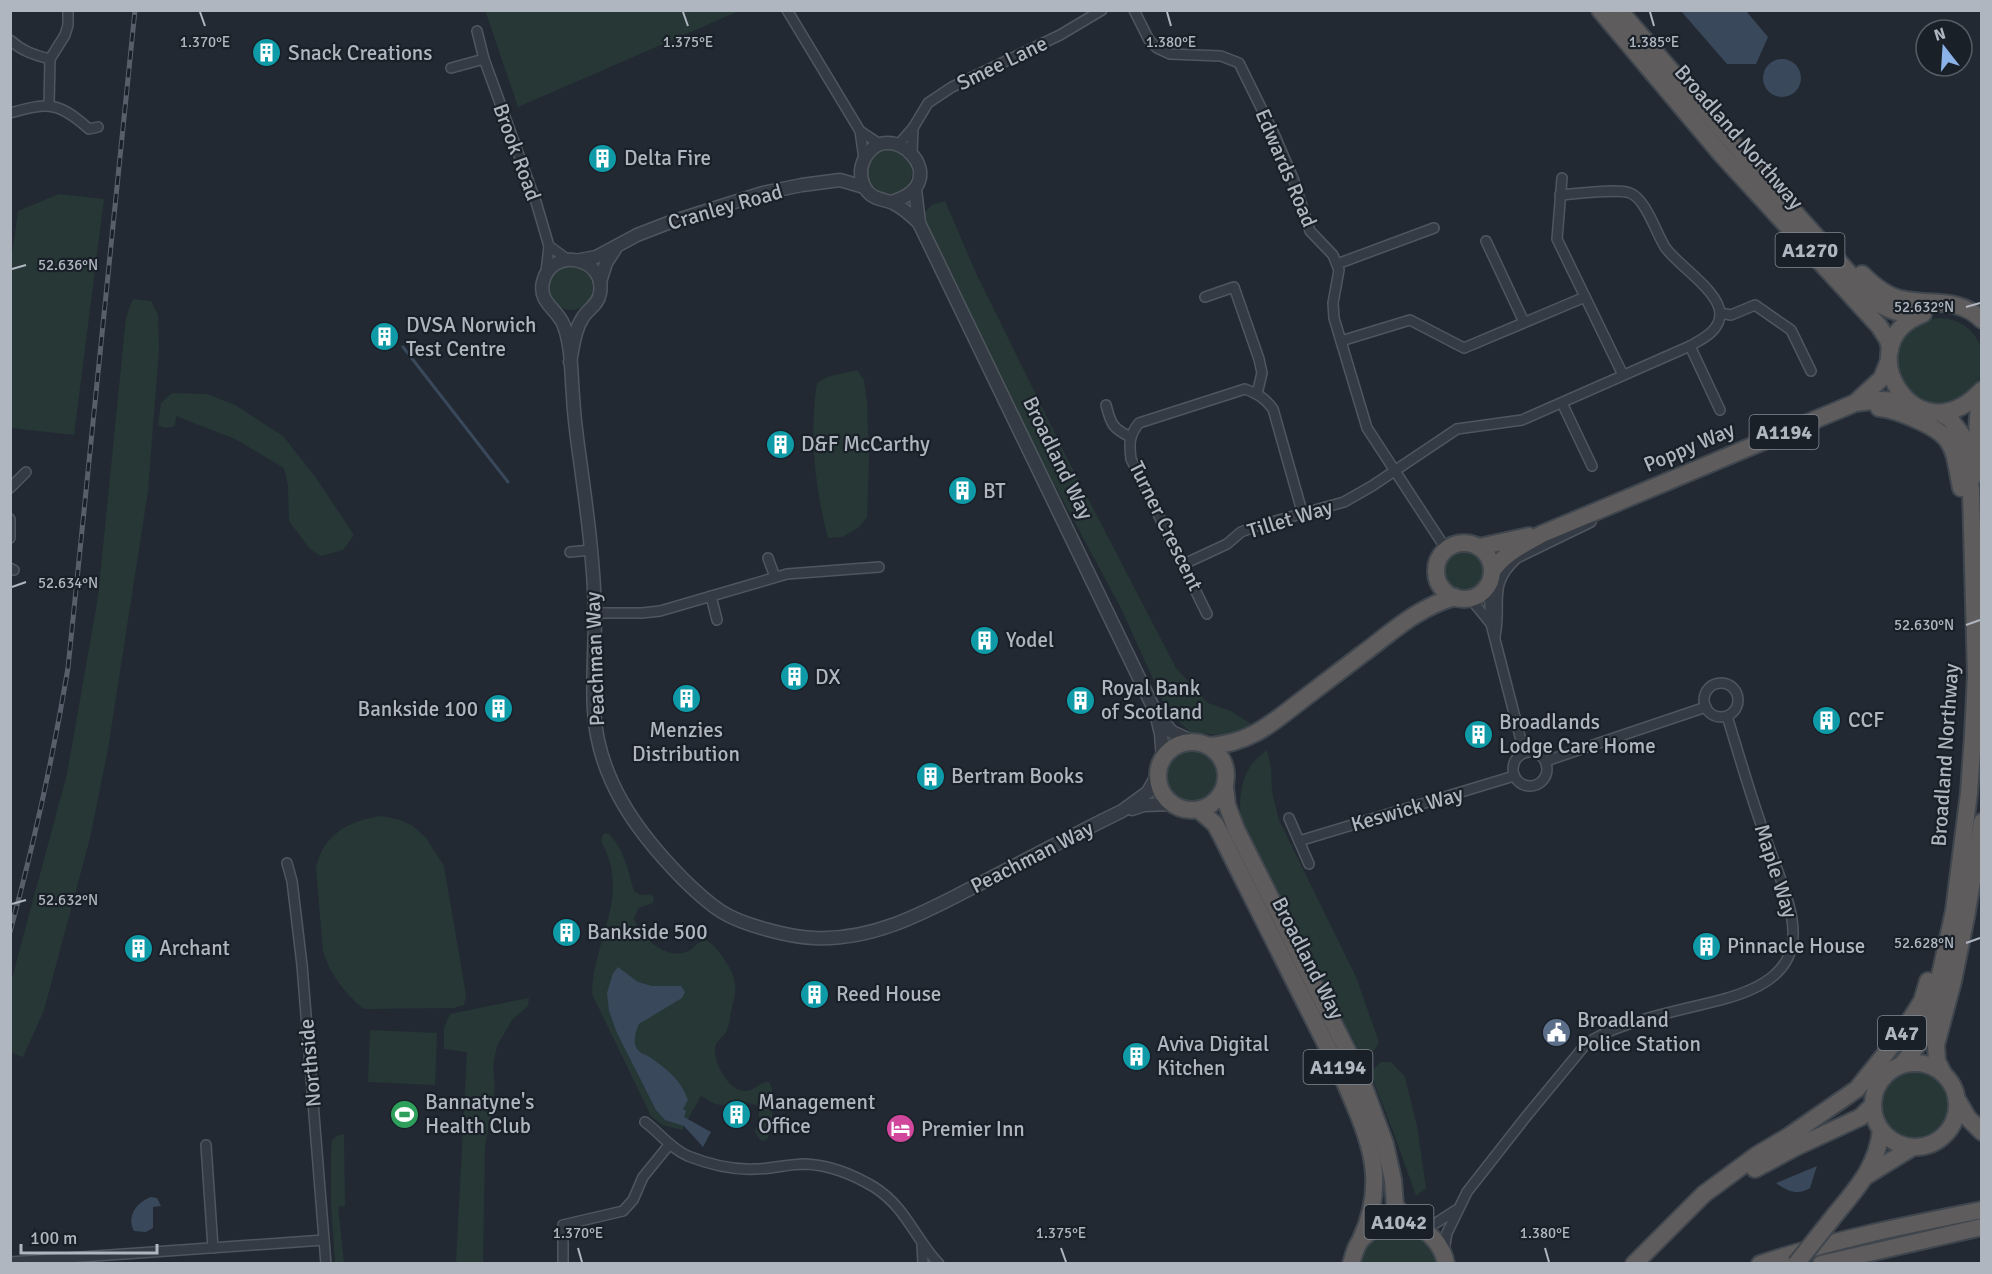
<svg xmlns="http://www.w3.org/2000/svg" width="1992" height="1274" viewBox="0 0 1992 1274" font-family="Signika,sans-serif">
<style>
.green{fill:#263736}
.water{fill:#39485a}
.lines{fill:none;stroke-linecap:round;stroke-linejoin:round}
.stream{stroke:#39485a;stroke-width:3}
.minor-casing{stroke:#4f565e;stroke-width:12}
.tertiary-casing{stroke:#4f565e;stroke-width:15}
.trunk-casing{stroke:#3f464e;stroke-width:20}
.minor{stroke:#353b44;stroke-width:9}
.tertiary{stroke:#353b44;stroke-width:12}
.trunk{stroke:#5e5c5c;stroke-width:16}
.rail-casing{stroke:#57606a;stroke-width:5}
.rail{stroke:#1a2028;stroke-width:3;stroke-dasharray:9;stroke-linecap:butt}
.trunk-bridge-casing{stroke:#3f464e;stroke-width:20;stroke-linecap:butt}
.trunk-bridge{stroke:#5e5c5c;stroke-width:16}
.ticks{fill:none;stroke:#afb6c0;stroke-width:2}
.labels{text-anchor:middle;stroke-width:4.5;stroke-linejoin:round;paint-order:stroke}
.shield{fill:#1a2028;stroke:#828992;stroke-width:1.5}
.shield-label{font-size:20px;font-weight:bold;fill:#afb6c0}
.poi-label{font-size:21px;fill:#afb6c0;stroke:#1a2028;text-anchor:start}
.street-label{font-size:21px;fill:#afb6c0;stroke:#1a2028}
.ticks-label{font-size:15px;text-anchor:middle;fill:#afb6c0;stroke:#1a2028;stroke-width:4.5;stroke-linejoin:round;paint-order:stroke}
</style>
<rect width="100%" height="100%" fill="#222933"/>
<!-- green -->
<g class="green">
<polygon points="485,10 739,10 739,11 518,107"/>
<circle cx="890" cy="172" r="22"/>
<polygon points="59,194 104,199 74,435 11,428 10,269 18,211"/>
<polygon points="945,201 976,273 1068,460 1176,668 1208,703 1231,711 1251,724 1241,732 1227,736 1190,732 1173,716 1165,706 1122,610 1053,482 930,236 923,214 932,205"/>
<circle cx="571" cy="288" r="22"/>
<polygon points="133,299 151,301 158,315 159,349 148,491 108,749 90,838 44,1010 23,1057 14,1054 11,1050 11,982 67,774 98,597 126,317"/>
<circle cx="1940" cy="361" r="43"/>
<path d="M857,370L864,380L867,402L869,462L867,517L858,528L842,537L828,538C815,489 809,434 817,383L827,377Z"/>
<polygon points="172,393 207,394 235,405 283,436 316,478 354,535 343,550 321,556 310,549 289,521 288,486 284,468 235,439 176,416 175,426 165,428 158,425 161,403"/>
<circle cx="1464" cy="570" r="21"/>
<path d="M1267,750L1271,767L1272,792L1279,820L1356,977L1379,1042L1374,1051L1362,1052L1357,1047L1243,826C1237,807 1240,780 1252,764C1256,759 1262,754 1267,750Z"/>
<circle cx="1193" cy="776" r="26"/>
<path d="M382,816L400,820L413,826L426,838L444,866L466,995L464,1005L454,1008L364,1009C345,994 330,974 323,951L316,868C323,834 350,820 382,816Z"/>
<path d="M608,833C624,849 628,870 634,891L641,895L650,894L654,897L653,903L639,908L634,918C639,936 666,960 686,952C695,949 695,942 706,940C714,945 717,949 722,956C735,974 739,986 732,1007C730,1015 730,1023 727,1030C724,1038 716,1039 715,1048C713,1063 729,1090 744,1091C754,1092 759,1082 769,1082C778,1099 771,1120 768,1138L764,1141L760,1140L755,1132L759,1118V1107C746,1099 737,1104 724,1105C716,1106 708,1100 701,1096L682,1130L662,1125L651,1116L592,994C593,938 632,897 601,841L603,834Z"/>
<polygon points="529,998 528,1006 512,1020 497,1046 493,1066 495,1089 485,1147 483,1263 456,1263 467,1052 444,1049 444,1028 450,1014"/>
<polygon points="370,1030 437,1033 435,1085 368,1082"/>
<polygon points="1381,1062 1391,1062 1405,1077 1417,1126 1426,1188 1416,1196 1394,1134 1370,1072"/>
<circle cx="1916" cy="1104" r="34"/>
<polygon points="344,1134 345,1206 338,1207 344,1263 335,1263 331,1204 331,1152 332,1140 337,1136"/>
<path d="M1393,1229C1420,1230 1428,1241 1439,1264H1358C1364,1244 1374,1235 1393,1229Z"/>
</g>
<!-- water -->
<g class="water">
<polygon points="1681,11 1746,11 1768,37 1756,64 1727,64"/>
<circle cx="1782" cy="78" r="19"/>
<path d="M618,967L638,982L652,986H681L685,992L682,998L639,1024C636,1030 633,1040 636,1047C639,1054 646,1054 651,1058C668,1070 681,1080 688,1100L683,1109L686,1111L684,1117L711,1132L703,1147L684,1126L665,1120L656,1110L617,1033L609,1011L607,993L613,973Z"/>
<path d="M1817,1166L1810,1188C1798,1196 1787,1191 1776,1183Z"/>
<path d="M151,1197L157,1198L161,1206L153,1207V1228L146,1232L134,1231C126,1216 137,1202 151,1197Z"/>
</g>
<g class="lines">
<!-- stream -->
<polyline class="stream" points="403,347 508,482"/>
<defs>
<g id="minor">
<polyline points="787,10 860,131 881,145"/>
<polyline points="1134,10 1149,40 1157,48 1170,54 1221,56 1239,63 1275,136 1293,178 1310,231 1333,255 1339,270 1333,303 1334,318 1367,428 1446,549"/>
<polyline points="477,31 484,59 536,202 549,246 546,272"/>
<path d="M10,40C22,51 34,55 50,59"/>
<polyline points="451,68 484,59"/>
<polyline points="49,105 50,59 65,35 68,25 68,10"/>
<path d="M10,113C49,102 59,102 89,129L98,127"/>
<polyline points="860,131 864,159"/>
<polyline points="898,145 913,128"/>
<polyline points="912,153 913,128 928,103 952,87 1060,35 1102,10"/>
<polyline points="1562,178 1557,239 1623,375"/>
<polyline points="1486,241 1524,322"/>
<polyline points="549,246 567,259"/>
<polyline points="1337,264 1434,228"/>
<polyline points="1205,297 1234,287 1259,359 1262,373 1257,394"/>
<polyline points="1720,313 1731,315 1755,305 1791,330 1811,371"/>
<polyline points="1341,341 1410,320 1464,348 1585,297"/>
<polyline points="1690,346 1720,410"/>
<polyline points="1562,403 1592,466"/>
<path d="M1106,405C1111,425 1113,428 1130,437"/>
<polyline points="10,488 26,472"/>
<polyline points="10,519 10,538"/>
<polyline points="570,552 591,550"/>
<polyline points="768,558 775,577"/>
<path d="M1184,564L1227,544L1241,532L1257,526L1344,502L1372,486L1457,429L1522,420L1690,346C1702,339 1720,331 1720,314C1720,291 1677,265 1665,247C1656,233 1646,199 1630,193C1616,188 1577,194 1560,195"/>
<polyline points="10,568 14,570"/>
<polyline points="1489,585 1491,624 1524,752"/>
<polyline points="711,596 717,620"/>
<polyline points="1470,598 1491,624"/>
<polyline points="595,613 642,613 660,611 787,574 879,567"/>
<path d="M1207,614L1131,459C1129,444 1129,435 1139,423L1245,389C1258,394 1265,398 1273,409L1303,515"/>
<path d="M1495,636C1502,602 1487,585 1517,558L1591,522"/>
<circle cx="1721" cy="700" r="17"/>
<circle cx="1530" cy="769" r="17"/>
<polyline points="1546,761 1706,707"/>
<polyline points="1289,818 1309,864"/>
<polyline points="1299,841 1514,776"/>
<polyline points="287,863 292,881 302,965 326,1264"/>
<path d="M645,1122C660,1133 670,1148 688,1156C708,1164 733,1170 755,1169C772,1169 788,1164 805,1164C830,1165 854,1175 874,1187C906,1207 915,1239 939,1264"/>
<polyline points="206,1145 213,1248"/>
<polyline points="1421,1227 1436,1223 1456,1210"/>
<polyline points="922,1243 923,1264"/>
<path d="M1444,1251L1447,1233L1467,1192L1525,1118L1586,1044C1618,1021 1684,1010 1724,999C1830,970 1789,907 1764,833C1750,794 1739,755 1727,716"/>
<polyline points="10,1262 324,1240"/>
<polyline points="563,1264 563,1225 623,1211 633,1200 643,1177 669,1145"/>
</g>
<g id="tertiary">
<polyline points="915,189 919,223 1156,713 1172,732 1194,742"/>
<path d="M891,202C961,182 886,109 863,162C859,172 861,184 868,192C875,200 884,199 893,203C903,208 911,215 919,223"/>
<polyline points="580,260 596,257 637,235 668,223 763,193 802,185 840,180 864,187"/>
<polyline points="600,282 606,263 615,249"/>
<path d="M570,362C573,348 574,331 582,319C587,309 598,306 600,293C606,257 551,246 543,282C538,303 558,309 564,326C572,347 571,374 573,396C574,418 577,439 580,460C587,511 594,563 595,614C595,647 592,679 594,711C598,779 637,832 682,878C694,890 708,903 722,912C743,925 789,937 814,938C879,941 934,907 989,879C1033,856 1077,833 1122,811L1148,792L1158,774"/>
<polyline points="1157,717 1161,734 1163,759"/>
<polyline points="1132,809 1144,805 1172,804"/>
</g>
<g id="trunk">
<polyline points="1600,10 1722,155 1879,326 1888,340 1890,349"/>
<path d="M1619,10L1745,157L1873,300C1890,312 1900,314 1921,314"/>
<path d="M1862,274C1872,284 1886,296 1901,299C1930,306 1958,296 1982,320"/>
<path d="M1923,314C1845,343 1916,461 1982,390"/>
<path d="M1982,391C1975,422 1977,444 1982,475"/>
<polyline points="1855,403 1882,378 1888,363"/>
<path d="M1879,408C1892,409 1904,414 1915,419C1956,436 1953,448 1961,488"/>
<circle cx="1464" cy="571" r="28"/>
<polyline points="1479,547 1529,536"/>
<path d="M1493,570C1505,553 1523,545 1542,534L1855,403L1880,400L1907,401"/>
<circle cx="1192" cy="776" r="34"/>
<path d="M1208,746C1247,744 1269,726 1298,703C1319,687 1340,671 1361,655C1391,633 1418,607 1455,597"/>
<polyline points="1225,788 1227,805 1236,829 1360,1076 1385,1144 1393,1180 1395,1205 1407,1222"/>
<path d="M1199,810L1215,824L1220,833L1344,1080C1368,1137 1389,1178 1361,1239"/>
<circle cx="1915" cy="1105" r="42"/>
<polyline points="1902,1064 1921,1041 1927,1025 1941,971 1954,911 1969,793 1973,736 1976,675 1971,491 1967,452 1962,435 1950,419 1940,413"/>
<polyline points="1943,1073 1937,1061 1936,1045 1953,981 1966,917 1982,822"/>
<polyline points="1958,1101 1968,1118 1982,1132"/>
<polyline points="1755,1169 1796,1147 1861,1117 1872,1106"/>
<polyline points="1866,1176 1913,1147"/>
<path d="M1831,1220C1854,1191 1877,1169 1881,1130"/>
<path d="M1351,1264C1354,1255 1356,1244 1363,1238C1391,1207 1439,1225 1446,1264"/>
<polyline points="1634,1264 1704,1194 1757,1155 1789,1136 1857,1089 1902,1033 1922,1001 1928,981"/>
<path d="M1760,1264C1832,1240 1907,1225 1982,1210"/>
<polyline points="1821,1264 1982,1227"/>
</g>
</defs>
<!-- minor casing -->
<use href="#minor" class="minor-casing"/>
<!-- tertiary casing -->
<use href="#tertiary" class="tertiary-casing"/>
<!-- trunk casing -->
<use href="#trunk" class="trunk-casing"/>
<!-- minor -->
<use href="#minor" class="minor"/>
<!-- tertiary -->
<use href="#tertiary" class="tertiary"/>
<!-- trunk -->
<use href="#trunk" class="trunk"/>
<defs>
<path id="rail" d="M10,932C34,844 53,757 68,668L135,10"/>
</defs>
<!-- rail casing -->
<use href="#rail" class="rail-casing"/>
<!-- rail -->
<use href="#rail" class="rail"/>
<defs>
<polyline id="trunk-bridge" points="1796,1264 1831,1220"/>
</defs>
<!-- trunk-bridge casing -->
<use href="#trunk-bridge" class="trunk-bridge-casing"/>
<!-- trunk-bridge -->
<use href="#trunk-bridge" class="trunk-bridge"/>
</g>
<!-- ticks -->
<path class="ticks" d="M200,12L205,26M683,12L688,26M1167,12L1171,26M1650,12L1654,26M12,269L26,265M1966,307L1980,303M12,587L26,582M1966,625L1980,620M12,904L26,900M1966,943L1980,938M578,1248L582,1262M1061,1248L1066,1262M1545,1248L1549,1262"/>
<!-- icons -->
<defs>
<symbol id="building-disc" viewBox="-11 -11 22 22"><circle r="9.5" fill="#0f9aa8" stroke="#1a2028"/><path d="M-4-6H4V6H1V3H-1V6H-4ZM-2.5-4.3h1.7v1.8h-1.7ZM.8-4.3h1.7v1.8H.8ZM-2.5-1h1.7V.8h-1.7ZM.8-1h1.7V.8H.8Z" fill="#fff"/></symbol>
<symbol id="civic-disc" viewBox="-11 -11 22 22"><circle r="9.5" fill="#5c6f8a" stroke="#1a2028"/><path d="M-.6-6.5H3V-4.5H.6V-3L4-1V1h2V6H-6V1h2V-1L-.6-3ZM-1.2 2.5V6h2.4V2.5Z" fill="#fff"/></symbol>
<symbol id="stadium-disc" viewBox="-11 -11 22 22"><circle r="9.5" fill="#2e9e5b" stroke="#1a2028"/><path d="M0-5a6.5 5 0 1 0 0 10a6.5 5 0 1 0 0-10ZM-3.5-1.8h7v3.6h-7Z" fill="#fff"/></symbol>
<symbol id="hotel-disc" viewBox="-11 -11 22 22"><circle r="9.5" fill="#d1479c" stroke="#1a2028"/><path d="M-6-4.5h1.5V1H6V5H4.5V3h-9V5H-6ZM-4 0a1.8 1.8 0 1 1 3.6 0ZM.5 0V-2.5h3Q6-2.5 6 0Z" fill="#fff"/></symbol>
</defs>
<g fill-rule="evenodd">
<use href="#building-disc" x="250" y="36" width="33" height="33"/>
<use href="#building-disc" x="586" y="142" width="33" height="33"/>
<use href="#building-disc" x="368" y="320" width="33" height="33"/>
<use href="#building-disc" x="764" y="428" width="33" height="33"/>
<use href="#building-disc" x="946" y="474" width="33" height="33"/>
<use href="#building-disc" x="968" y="624" width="33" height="33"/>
<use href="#building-disc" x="778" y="660" width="33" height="33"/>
<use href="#building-disc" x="670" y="682" width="33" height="33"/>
<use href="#building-disc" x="1064" y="684" width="33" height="33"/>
<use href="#building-disc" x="482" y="692" width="33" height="33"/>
<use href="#building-disc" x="1810" y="704" width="33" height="33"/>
<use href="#building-disc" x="1462" y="718" width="33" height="33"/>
<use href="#building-disc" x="914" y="760" width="33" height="33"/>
<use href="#building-disc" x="550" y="916" width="33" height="33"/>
<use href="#building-disc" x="1690" y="930" width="33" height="33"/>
<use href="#building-disc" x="122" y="932" width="33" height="33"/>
<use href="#building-disc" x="798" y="978" width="33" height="33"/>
<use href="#civic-disc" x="1540" y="1016" width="33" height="33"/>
<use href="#building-disc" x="1120" y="1040" width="33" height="33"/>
<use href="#stadium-disc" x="388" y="1098" width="33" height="33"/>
<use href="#building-disc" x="720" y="1098" width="33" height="33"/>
<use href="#hotel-disc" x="884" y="1112" width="33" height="33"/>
</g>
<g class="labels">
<!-- shield labels -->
<g class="shield">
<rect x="1775.5" y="233" width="69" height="34" rx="4.5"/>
<rect x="1749.5" y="415" width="69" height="34" rx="4.5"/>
<rect x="1878" y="1016" width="48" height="34" rx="4.5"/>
<rect x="1303.5" y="1050" width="69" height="34" rx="4.5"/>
<rect x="1364.5" y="1205" width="69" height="34" rx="4.5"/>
</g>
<g class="shield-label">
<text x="1810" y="257">A1270</text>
<text x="1784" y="439">A1194</text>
<text x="1902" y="1040">A47</text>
<text x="1338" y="1074">A1194</text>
<text x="1399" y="1229">A1042</text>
</g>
<!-- poi labels -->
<g class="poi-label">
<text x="288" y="60">Snack Creations</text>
<text x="624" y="165">Delta Fire</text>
<text x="406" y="332">DVSA Norwich<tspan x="406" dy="24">Test Centre</tspan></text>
<text x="801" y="451">D&amp;F McCarthy</text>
<text x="983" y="498">BT</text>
<text x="1006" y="647">Yodel</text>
<text x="815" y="684">DX</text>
<text x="1101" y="695">Royal Bank<tspan x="1101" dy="24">of Scotland</tspan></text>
<text x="478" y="716" text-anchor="end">Bankside 100</text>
<text x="1848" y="727">CCF</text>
<text x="1499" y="729">Broadlands<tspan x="1499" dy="24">Lodge Care Home</tspan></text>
<text x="686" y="737" text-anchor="middle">Menzies<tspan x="686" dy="24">Distribution</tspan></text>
<text x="951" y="783">Bertram Books</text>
<text x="587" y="939">Bankside 500</text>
<text x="1727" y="953">Pinnacle House</text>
<text x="159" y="955">Archant</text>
<text x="836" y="1001">Reed House</text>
<text x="1577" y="1027">Broadland<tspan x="1577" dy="24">Police Station</tspan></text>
<text x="1157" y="1051">Aviva Digital<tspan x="1157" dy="24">Kitchen</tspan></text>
<text x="425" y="1109">Bannatyne's<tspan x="425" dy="24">Health Club</tspan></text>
<text x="758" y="1109">Management<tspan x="758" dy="24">Office</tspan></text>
<text x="921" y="1136">Premier Inn</text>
</g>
<!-- street labels -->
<g class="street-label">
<text transform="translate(1002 63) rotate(-26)" y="7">Smee Lane</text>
<text transform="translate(1739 137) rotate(49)" y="7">Broadland Northway</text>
<text transform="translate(517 152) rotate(70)" y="7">Brook Road</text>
<text transform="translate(1286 168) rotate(67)" y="7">Edwards Road</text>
<text transform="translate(725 207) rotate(-16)" y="7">Cranley Road</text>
<text transform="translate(1689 447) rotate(-23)" y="7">Poppy Way</text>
<text transform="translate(1058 458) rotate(64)" y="7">Broadland Way</text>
<text transform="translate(1290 519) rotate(-17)" y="7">Tillet Way</text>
<text transform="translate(1166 526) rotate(64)" y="7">Turner Crescent</text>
<text transform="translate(595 659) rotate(-92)" y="7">Peachman Way</text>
<text transform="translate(1945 755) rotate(-86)" y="7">Broadland Northway</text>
<text transform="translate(1407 809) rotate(-16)" y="7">Keswick Way</text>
<text transform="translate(1032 857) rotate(-27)" y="7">Peachman Way</text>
<text transform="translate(1776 871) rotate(72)" y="7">Maple Way</text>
<text transform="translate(1308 958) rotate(63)" y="7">Broadland Way</text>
<text transform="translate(310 1063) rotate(-95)" y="7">Northside</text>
</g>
</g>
<g class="ticks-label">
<text x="1654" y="47">1.385°E</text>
<text x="205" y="47">1.370°E</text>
<text x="688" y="47">1.375°E</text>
<text x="1171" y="47">1.380°E</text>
<text x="68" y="270">52.636°N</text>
<text x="1924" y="312">52.632°N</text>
<text x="68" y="588">52.634°N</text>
<text x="1924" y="630">52.630°N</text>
<text x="68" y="905">52.632°N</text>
<text x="1924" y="948">52.628°N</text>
<text x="578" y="1238">1.370°E</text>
<text x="1061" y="1238">1.375°E</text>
<text x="1545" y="1238">1.380°E</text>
</g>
<!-- border -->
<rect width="1992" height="1274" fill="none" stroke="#afb6c0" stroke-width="24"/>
<!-- north arrow -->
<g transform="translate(1944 48) rotate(343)"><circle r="28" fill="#1a2028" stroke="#565c65" stroke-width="1.5"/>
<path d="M0-4.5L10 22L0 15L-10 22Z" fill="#8cb3e9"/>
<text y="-9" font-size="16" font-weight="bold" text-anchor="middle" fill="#afb6c0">N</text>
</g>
<!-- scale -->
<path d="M21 1244v9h136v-9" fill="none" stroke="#afb6c0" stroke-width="3"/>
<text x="30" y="1244" font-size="18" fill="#afb6c0" stroke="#1a2028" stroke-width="4.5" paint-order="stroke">100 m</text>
</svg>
